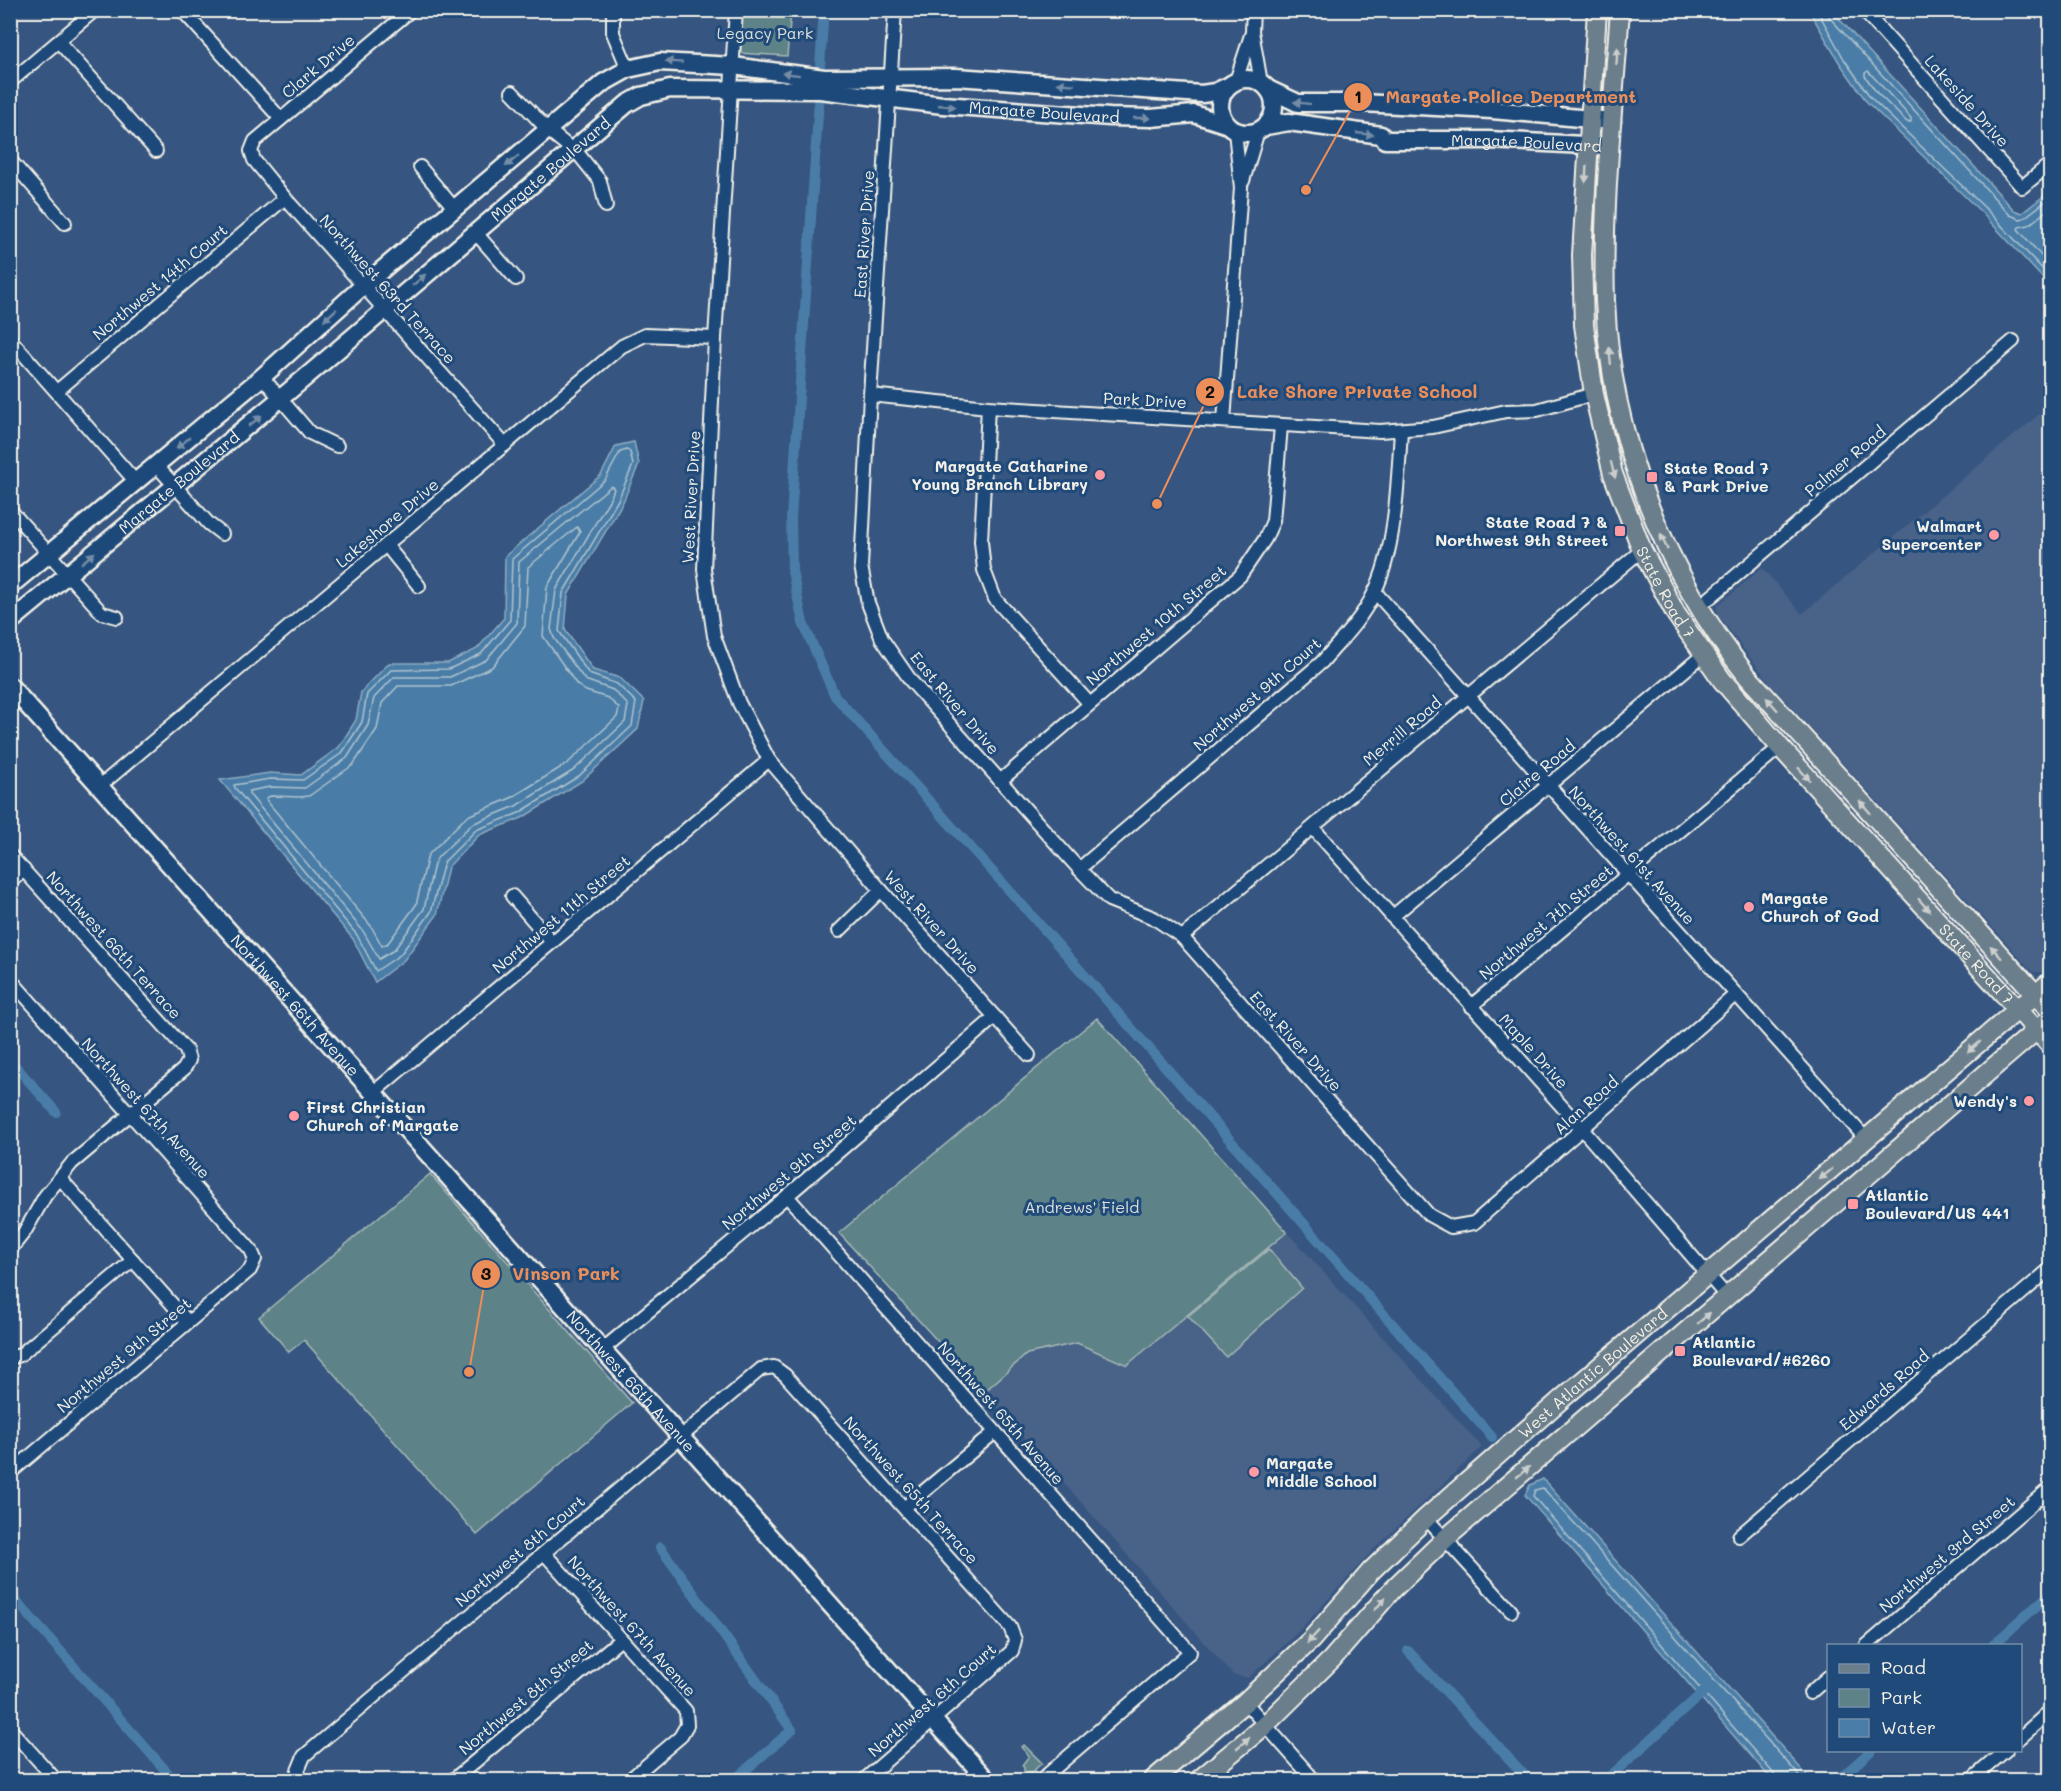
<svg xmlns="http://www.w3.org/2000/svg" width="2061" height="1791" viewBox="0 0 2061 1791" font-family="Mali,sans-serif">
<style>
.built{fill:#496288}
.green{fill:#5d8287;stroke:#a8bab8;stroke-width:1.5}
.water{fill:#4a7da7;stroke:#8eabc1;stroke-width:1.5}
.lines{fill:none;stroke-linecap:round;stroke-linejoin:round}
.shore{stroke:#b0c3ce;stroke-width:1.5}
.canal{stroke:#4a7da7;stroke-width:10}
.street-casing{stroke:#f4f1e8;stroke-width:16}
.secondary-casing{stroke:#f4f1e8;stroke-width:21}
.primary-casing{stroke:#f4f1e8;stroke-width:22}
.street{stroke:#1f4a7a;stroke-width:12}
.secondary{stroke:#1f4a7a;stroke-width:16}
.primary{stroke:#6b7e8b;stroke-width:18}
.oneway{fill:#cbcecc}
.oneway2{fill:#748da6}
.poi-dot{fill:#ff9aa2;stroke:#1f4a7a;stroke-width:2}
.labels{text-anchor:middle;stroke-width:6;stroke-linejoin:round;paint-order:stroke}
.park-label{font-size:16px;fill:#dde0d9;stroke:#1f4a7a}
.street-label{font-size:16px;fill:#f4f1e8;stroke:#1f4a7a}
.poi-label{font-size:16px;font-weight:bold;fill:#f4f1e8;stroke:#1f4a7a;text-anchor:start}
.leader{fill:none;stroke:#ec8e59;stroke-width:2}
.callout-dot{fill:#ec8e59;stroke:#1f4a7a;stroke-width:2}
.mark-label{font-size:18px;text-anchor:middle;font-weight:bold;fill:#111}
.callout-label{font-size:18px;text-anchor:middle;font-weight:bold;fill:#ec8e59;stroke:#1f4a7a;stroke-width:6;stroke-linejoin:round;paint-order:stroke}
</style>
<rect width="100%" height="100%" fill="#365681"/>
<filter id="ink" filterUnits="userSpaceOnUse"><feTurbulence type="fractalNoise" baseFrequency=".0167" numOctaves="2"/><feDisplacementMap in="SourceGraphic" scale="12" xChannelSelector="R" yChannelSelector="G"/><feConvolveMatrix kernelMatrix="1 2 1 2 8 2 1 2 1" color-interpolation-filters="sRGB"/></filter>
<g filter="url(#ink)">
<!-- built -->
<g class="built">
<polygon points="2049,406 2050,966 2042,972 2033,972 1771,685 1718,615 1717,610 1718,605 1762,568 1802,614"/>
<polygon points="1287,1232 1482,1447 1373,1550 1296,1634 1248,1678 1233,1675 984,1392 1027,1354 1077,1343 1127,1365"/>
</g>
<!-- green -->
<g class="green">
<polygon points="741,11 791,11 787,56 738,53"/>
<polygon points="1097,1018 1287,1232 1127,1365 1077,1343 1027,1354 984,1392 839,1233"/>
<polygon points="430,1174 632,1403 477,1535 304,1340 289,1352 259,1317"/>
<polygon points="1269,1249 1302,1288 1226,1357 1188,1316"/>
<polygon points="1024,1745 1042,1763 1024,1779 1024,1768 1022,1765 1029,1756 1021,1747"/>
</g>
<!-- water -->
<g class="water">
<polygon points="1810,12 1832,11 2014,210 2022,213 2050,191 2050,286 1981,212 1867,102 1839,62"/>
<polygon points="634,442 639,464 623,502 568,595 565,630 593,670 620,678 644,701 638,729 582,781 522,818 479,835 448,867 437,915 404,960 375,982 353,939 220,780 270,773 301,775 339,747 356,720 361,692 389,663 448,663 477,649 504,618 505,556 601,475 616,446"/>
<polygon points="1543,1479 1811,1780 1772,1780 1525,1495 1530,1485"/>
</g>
<g class="lines">
<!-- shore -->
<g class="shore">
<polyline points="1817,10 1844,59 1871,98 1985,208 2050,277"/>
<polyline points="1828,10 1829,17 2010,215 2020,219 2024,218 2050,198"/>
<polygon points="1868,71 1911,118 1911,122 1907,122 1877,93 1865,76 1865,73"/>
<polyline points="2050,208 2029,225 2019,227 2018,229 2050,266"/>
<polygon points="627,450 630,452 633,465 618,500 563,593 559,631 589,674 617,684 636,702 632,726 579,776 519,813 476,830 444,862 431,912 400,955 376,971 357,935 235,788 234,785 270,779 303,780 342,753 362,722 367,694 391,670 449,669 481,654 510,620 512,559 605,480 620,452"/>
<polygon points="611,486 614,489 611,497 556,590 551,629 554,638 585,680 613,690 628,705 625,722 574,770 516,806 472,824 438,857 434,864 424,909 394,950 379,959 363,931 249,794 249,791 270,787 305,788 347,758 368,725 374,698 394,677 450,677 486,660 517,623 519,562"/>
<polygon points="577,527 580,532 547,587 543,636 577,685 586,691 608,698 619,708 617,717 568,763 511,798 470,815 463,820 428,855 416,905 388,943 382,946 371,926 267,801 266,798 271,796 300,797 309,796 353,765 377,729 382,703 398,686 451,686 492,667 525,626 528,567"/>
<polyline points="1776,1780 1774,1774 1533,1496 1535,1490 1543,1488 1803,1780"/>
</g>
<!-- canal -->
<g class="canal">
<polyline points="820,66 824,10"/>
<polyline points="819,99 791,518 792,571 803,623 835,696 1050,936 1492,1437"/>
<polyline points="10,1060 56,1112"/>
<polyline points="660,1547 792,1730 734,1780"/>
<polyline points="10,1594 174,1780"/>
<polyline points="1992,1646 2050,1594"/>
<polyline points="1408,1651 1529,1780"/>
<polyline points="1606,1780 1708,1688"/>
<polyline points="1838,1780 1872,1750"/>
</g>
<defs>
<g id="street">
<polyline points="182,10 281,119"/>
<polyline points="411,10 255,141 251,151 254,160 285,198 505,445"/>
<polyline points="736,10 715,338 704,569 714,636 739,703 769,760 881,890 1029,1055"/>
<polyline points="895,10 870,395 861,566 868,603 882,639 911,681 1079,869 1109,900 1154,918 1182,937 1429,1215 1451,1227 1474,1223 1735,995"/>
<polyline points="1253,10 1252,31 1261,83"/>
<polyline points="1863,10 2022,187 2050,164"/>
<polyline points="613,13 613,33 628,69"/>
<polyline points="59,42 156,151"/>
<polyline points="1236,81 1251,35"/>
<polyline points="10,82 95,10"/>
<polyline points="512,92 548,130 580,156 600,181 606,206"/>
<polyline points="10,160 65,223"/>
<polyline points="420,167 455,209"/>
<polyline points="1243,181 1258,131"/>
<polyline points="475,232 516,279"/>
<polyline points="10,339 136,482"/>
<polyline points="262,377 310,433 337,446"/>
<polyline points="57,391 285,198"/>
<polyline points="870,395 988,407 1380,431 1433,427 1506,411 1537,410 1594,394"/>
<polyline points="988,407 981,541 984,570 995,599 1089,703"/>
<polyline points="1224,421 1241,188 1235,131"/>
<polyline points="156,465 209,524 222,534"/>
<polyline points="10,510 102,613 117,617"/>
<polyline points="386,545 419,586"/>
<polyline points="1375,592 1866,1139"/>
<polyline points="1699,607 2013,341"/>
<polyline points="1000,781 1240,576 1265,539 1273,521 1281,426"/>
<polyline points="100,786 622,346 645,335 715,338"/>
<polyline points="1313,828 1583,1130 1728,1298"/>
<polyline points="10,855 186,1050 189,1060 184,1069 72,1163 45,1196 25,1231 10,1250"/>
<path d="M1079,869L1322,662C1341,640 1362,619 1374,593C1396,550 1398,478 1401,430"/>
<polyline points="10,882 24,870"/>
<polyline points="512,896 552,942"/>
<polyline points="1392,917 1703,655"/>
<polyline points="839,931 881,890"/>
<polyline points="1182,937 1642,550"/>
<polyline points="10,979 251,1250 255,1259 250,1270 10,1473"/>
<polyline points="1471,1006 1780,747"/>
<polyline points="374,1092 769,760"/>
<polyline points="60,1178 188,1322"/>
<polyline points="787,1196 1190,1652 1041,1780"/>
<polyline points="602,1350 787,1196 995,1017"/>
<polyline points="10,1358 20,1355 133,1260"/>
<polyline points="905,1507 995,1432"/>
<polyline points="1426,1518 1511,1611"/>
<polyline points="1739,1536 2050,1269"/>
<polyline points="544,1553 686,1711 687,1725 680,1737 629,1780"/>
<polyline points="1866,1646 2050,1488"/>
<polyline points="1810,1693 1828,1677"/>
<polyline points="1245,1702 1314,1780"/>
<polyline points="10,1729 56,1780"/>
<polyline points="2020,1738 2050,1711"/>
<polyline points="300,1780 297,1773 304,1756 761,1369 774,1367 785,1375 1010,1627 1015,1640 1012,1651 864,1780"/>
<polyline points="453,1780 621,1639"/>
<polyline points="1971,1780 2006,1750"/>
</g>
<g id="secondary">
<circle cx="1247" cy="106" r="27"/>
<polyline points="1268,89 1298,103 1362,103 1492,110 1612,121"/>
<path id="s1" d="M1266,126L1289,122L1381,135L1385,140H1489L1603,146"/>
<polyline points="10,586 262,377 363,286 603,83 628,69 660,62 733,66 824,78 956,77 1202,94 1215,92 1228,86"/>
<path id="s2" d="M10,622L281,398L627,104L641,96L670,89L820,90L943,105L1110,117L1151,118L1194,114L1225,124"/>
<path id="s3" d="M10,686L987,1780"/>
</g>
<g id="primary">
<path id="s4" d="M1597,10L1582,255L1584,325L1594,394L1613,474L1642,550L1676,614L1722,680L1780,747L2050,1045"/>
<path d="M1620,10C1613,107 1602,204 1605,301C1611,438 1663,570 1748,677L2050,1010"/>
<path id="s5" d="M1153,1780L1245,1702L1311,1640L1371,1571L1426,1518L1564,1397L2050,982"/>
<polyline points="1199,1780 1265,1725 1332,1659 1392,1590 1445,1539 2046,1022"/>
</g>
</defs>
<!-- street casing -->
<use href="#street" class="street-casing"/>
<!-- secondary casing -->
<use href="#secondary" class="secondary-casing"/>
<!-- primary casing -->
<use href="#primary" class="primary-casing"/>
<!-- street -->
<use href="#street" class="street"/>
<!-- secondary -->
<use href="#secondary" class="secondary"/>
<!-- primary -->
<use href="#primary" class="primary"/>
</g>
<!-- one-way arrows -->
<defs><path id="oneway-solid" d="M-6-.8H1V-3.2L6.5 0L1 3.2V.8H-6Z" transform="scale(1.5)"/></defs>
<g class="oneway">
<use href="#oneway-solid" transform="translate(1617 56) rotate(-86)"/>
<use href="#oneway-solid" transform="translate(1586 174) rotate(93)"/>
<use href="#oneway-solid" transform="translate(1610 356) rotate(-96)"/>
<use href="#oneway-solid" transform="translate(1613 470) rotate(75)"/>
<use href="#oneway-solid" transform="translate(1664 542) rotate(-115)"/>
<use href="#oneway-solid" transform="translate(1772 704) rotate(-132)"/>
<use href="#oneway-solid" transform="translate(1804 774) rotate(48)"/>
<use href="#oneway-solid" transform="translate(1865 807) rotate(-132)"/>
<use href="#oneway-solid" transform="translate(1924 905) rotate(48)"/>
<use href="#oneway-solid" transform="translate(1996 952) rotate(-132)"/>
<use href="#oneway-solid" transform="translate(1974 1047) rotate(139)"/>
<use href="#oneway-solid" transform="translate(1826 1174) rotate(140)"/>
<use href="#oneway-solid" transform="translate(1704 1318) rotate(-41)"/>
<use href="#oneway-solid" transform="translate(1523 1472) rotate(-40)"/>
<use href="#oneway-solid" transform="translate(1380 1604) rotate(-49)"/>
<use href="#oneway-solid" transform="translate(1313 1637) rotate(133)"/>
<use href="#oneway-solid" transform="translate(1243 1743) rotate(-40)"/>
</g>
<g class="oneway2">
<use href="#oneway-solid" transform="translate(674 62) rotate(-176)"/>
<use href="#oneway-solid" transform="translate(791 74) rotate(-173)"/>
<use href="#oneway-solid" transform="translate(1066 84) rotate(-176)"/>
<use href="#oneway-solid" transform="translate(1302 103) rotate(-173)"/>
<use href="#oneway-solid" transform="translate(947 106) rotate(6)"/>
<use href="#oneway-solid" transform="translate(1142 118)"/>
<use href="#oneway-solid" transform="translate(1365 134) rotate(6)"/>
<use href="#oneway-solid" transform="translate(512 161) rotate(140)"/>
<use href="#oneway-solid" transform="translate(419 280) rotate(-41)"/>
<use href="#oneway-solid" transform="translate(330 315) rotate(138)"/>
<use href="#oneway-solid" transform="translate(255 421) rotate(-40)"/>
<use href="#oneway-solid" transform="translate(183 443) rotate(140)"/>
<use href="#oneway-solid" transform="translate(88 558) rotate(-39)"/>
</g>
</g>
<!-- markers -->
<g class="poi-dot">
<circle cx="1100" cy="475" r="6"/>
<rect x="1646" y="471" width="12" height="12" rx="3"/>
<rect x="1614" y="525" width="12" height="12" rx="3"/>
<circle cx="1994" cy="535" r="6"/>
<circle cx="1749" cy="907" r="6"/>
<circle cx="2029" cy="1101" r="6"/>
<circle cx="294" cy="1116" r="6"/>
<rect x="1847" y="1198" width="12" height="12" rx="3"/>
<rect x="1674" y="1345" width="12" height="12" rx="3"/>
<circle cx="1254" cy="1472" r="6"/>
</g>
<g class="labels">
<!-- park labels -->
<g class="park-label">
<text x="765" y="39">Legacy Park</text>
<text x="1082" y="1213">Andrews' Field</text>
</g>
<!-- street labels -->
<g class="street-label">
<text transform="translate(318 66) rotate(-40)" y="6">Clark Drive</text>
<text transform="translate(1967 101) rotate(48)" y="6">Lakeside Drive</text>
<text dy="6" stroke="none"><textPath href="#s2" startOffset="1227">Margate Boulevard</textPath></text>
<text dy="6" stroke="none"><textPath href="#s1" startOffset="264">Margate Boulevard</textPath></text>
<text dy="6" stroke="none"><textPath href="#s2" startOffset="705">Margate Boulevard</textPath></text>
<text transform="translate(864 234) rotate(-86)" y="6">East River Drive</text>
<text transform="translate(160 282) rotate(-40)" y="6">Northwest 14th Court</text>
<text transform="translate(388 289) rotate(48)" y="6">Northwest 63rd Terrace</text>
<text transform="translate(1145 400) rotate(3)" y="6">Park Drive</text>
<text transform="translate(1845 461) rotate(-40)" y="6">Palmer Road</text>
<text dy="6" stroke="none"><textPath href="#s2" startOffset="219">Margate Boulevard</textPath></text>
<text transform="translate(691 497) rotate(-87)" y="6">West River Drive</text>
<text transform="translate(387 523) rotate(-40)" y="6">Lakeshore Drive</text>
<text dy="6" stroke="none"><textPath href="#s4" startOffset="597">State Road 7</textPath></text>
<text transform="translate(1156 625) rotate(-40)" y="6">Northwest 10th Street</text>
<text transform="translate(1257 694) rotate(-41)" y="6">Northwest 9th Court</text>
<text transform="translate(955 703) rotate(50)" y="6">East River Drive</text>
<text transform="translate(1402 731) rotate(-40)" y="6">Merrill Road</text>
<text transform="translate(1537 773) rotate(-40)" y="6">Claire Road</text>
<text transform="translate(1632 855) rotate(48)" y="6">Northwest 61st Avenue</text>
<text transform="translate(561 914) rotate(-40)" y="6">Northwest 11th Street</text>
<text transform="translate(932 922) rotate(48)" y="6">West River Drive</text>
<text transform="translate(1546 922) rotate(-40)" y="6">Northwest 7th Street</text>
<text transform="translate(114 945) rotate(48)" y="6">Northwest 66th Terrace</text>
<text dy="6" stroke="none"><textPath href="#s4" startOffset="1083">State Road 7</textPath></text>
<text dy="6" stroke="none"><textPath href="#s3" startOffset="428">Northwest 66th Avenue</textPath></text>
<text transform="translate(1296 1041) rotate(48)" y="6">East River Drive</text>
<text transform="translate(1534 1051) rotate(48)" y="6">Maple Drive</text>
<text transform="translate(1586 1105) rotate(-41)" y="6">Alan Road</text>
<text transform="translate(146 1108) rotate(48)" y="6">Northwest 67th Avenue</text>
<text transform="translate(789 1172) rotate(-40)" y="6">Northwest 9th Street</text>
<text transform="translate(124 1355) rotate(-40)" y="6">Northwest 9th Street</text>
<text dy="6" stroke="none"><textPath href="#s5" startOffset="600">West Atlantic Boulevard</textPath></text>
<text dy="6" stroke="none"><textPath href="#s3" startOffset="932">Northwest 66th Avenue</textPath></text>
<text transform="translate(1884 1390) rotate(-41)" y="6">Edwards Road</text>
<text transform="translate(1001 1413) rotate(49)" y="6">Northwest 65th Avenue</text>
<text transform="translate(911 1490) rotate(48)" y="6">Northwest 65th Terrace</text>
<text transform="translate(520 1551) rotate(-40)" y="6">Northwest 8th Court</text>
<text transform="translate(1947 1554) rotate(-40)" y="6">Northwest 3rd Street</text>
<text transform="translate(632 1626) rotate(48)" y="6">Northwest 67th Avenue</text>
<text transform="translate(526 1697) rotate(-40)" y="6">Northwest 8th Street</text>
<text transform="translate(932 1700) rotate(-41)" y="6">Northwest 6th Court</text>
</g>
<!-- poi labels -->
<g class="poi-label">
<text x="1088" y="472" text-anchor="end">Margate Catharine<tspan x="1088" dy="18">Young Branch Library</tspan></text>
<text x="1664" y="474">State Road 7<tspan x="1664" dy="18">&amp; Park Drive</tspan></text>
<text x="1608" y="528" text-anchor="end">State Road 7 &amp;<tspan x="1608" dy="18">Northwest 9th Street</tspan></text>
<text x="1982" y="532" text-anchor="end">Walmart<tspan x="1982" dy="18">Supercenter</tspan></text>
<text x="1761" y="904">Margate<tspan x="1761" dy="18">Church of God</tspan></text>
<text x="2017" y="1107" text-anchor="end">Wendy's</text>
<text x="306" y="1113">First Christian<tspan x="306" dy="18">Church of Margate</tspan></text>
<text x="1865" y="1201">Atlantic<tspan x="1865" dy="18">Boulevard/US 441</tspan></text>
<text x="1692" y="1348">Atlantic<tspan x="1692" dy="18">Boulevard/#6260</tspan></text>
<text x="1266" y="1469">Margate<tspan x="1266" dy="18">Middle School</tspan></text>
</g>
</g>
<!-- callouts -->
<path class="leader" d="M1306 190L1358 97M1157 504L1210 392M469 1372L486 1274"/>
<g class="callout-dot">
<circle cx="1306" cy="190" r="6"/>
<circle cx="1157" cy="504" r="6"/>
<circle cx="469" cy="1372" r="6"/>
<circle cx="1358" cy="97" r="15"/>
<circle cx="1210" cy="392" r="15"/>
<circle cx="486" cy="1274" r="15"/>
</g>
<g class="mark-label">
<text x="1358" y="103">1</text>
<text x="1210" y="398">2</text>
<text x="486" y="1280">3</text>
</g>
<g class="callout-label">
<text x="1511" y="103">Margate Police Department</text>
<text x="1357" y="398">Lake Shore Private School</text>
<text x="566" y="1280">Vinson Park</text>
</g>
<!-- margin -->
<rect width="2061" height="1791" fill="none" stroke="#1f4a7a" stroke-width="36"/>
<rect x="18" y="18" width="2025" height="1755" fill="none" stroke="#f4f1e8" stroke-width="2" filter="url(#ink)"/>
<!-- legend -->
<rect x="1827" y="1644" width="195" height="108" fill="#1f4a7a" stroke="#748da6" stroke-width="1.5"/>
<rect x="1839" y="1664" width="30" height="9" fill="#6b7e8b" stroke="#748da6" stroke-width="1.5"/>
<text x="1881" y="1674" font-size="18" fill="#f4f1e8">Road</text>
<rect x="1839" y="1689" width="30" height="18" fill="#5d8287" stroke="#748da6" stroke-width="1.5"/>
<text x="1881" y="1704" font-size="18" fill="#f4f1e8">Park</text>
<rect x="1839" y="1719" width="30" height="18" fill="#4a7da7" stroke="#748da6" stroke-width="1.5"/>
<text x="1881" y="1734" font-size="18" fill="#f4f1e8">Water</text>
</svg>
